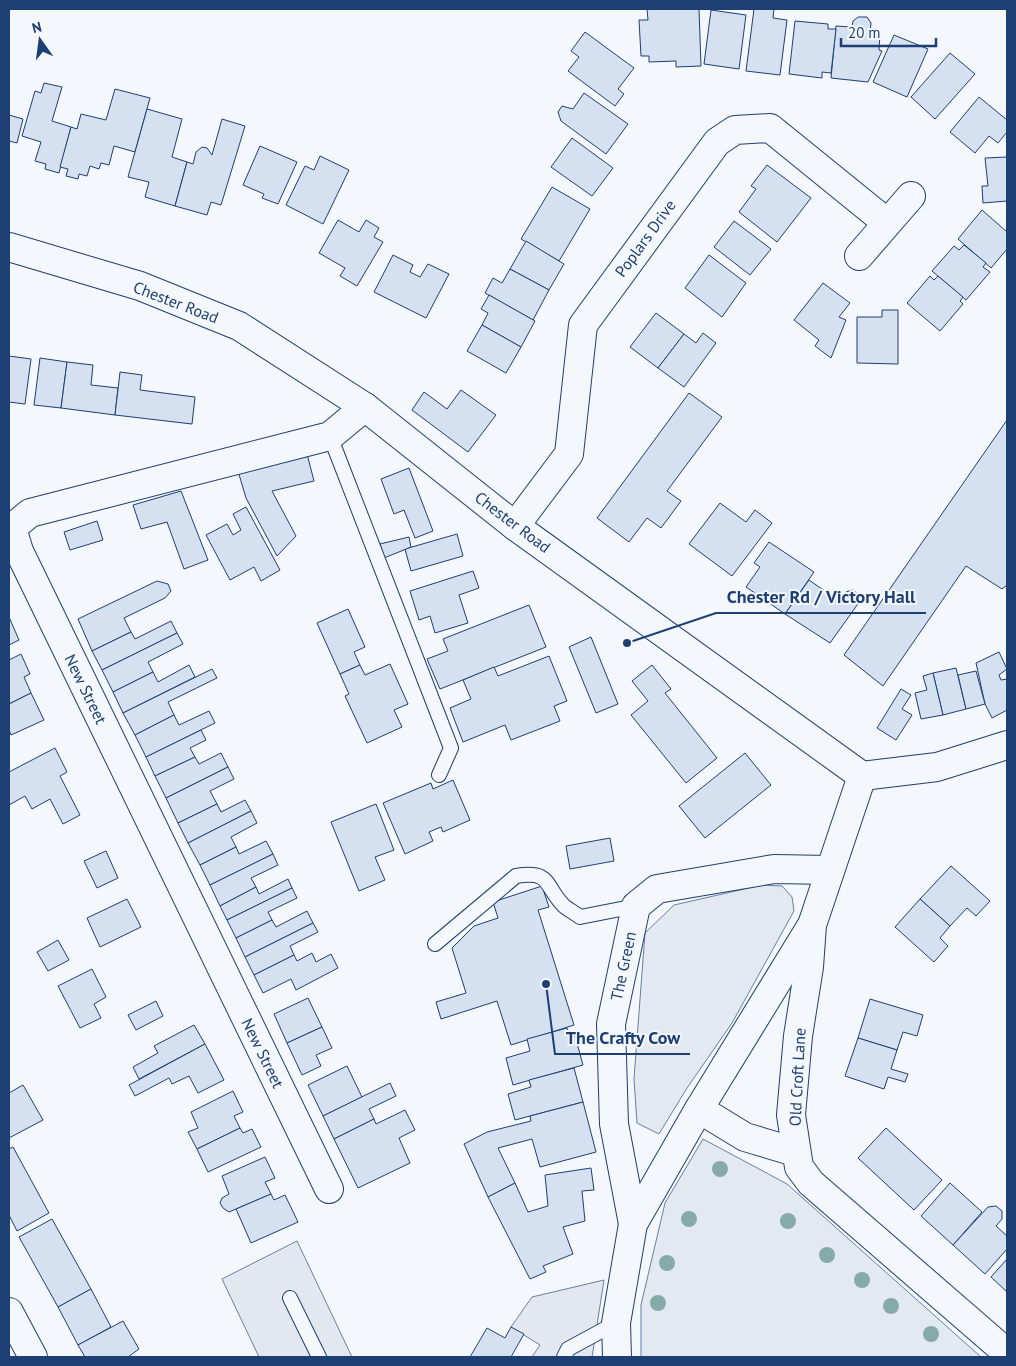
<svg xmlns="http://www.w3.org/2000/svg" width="1016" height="1366" viewBox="0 0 1016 1366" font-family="'PT Sans',sans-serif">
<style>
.green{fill:#e3e9f0;stroke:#687fa3}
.parking{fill:#e3e8f0;stroke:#687fa3}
.building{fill:#d5e0f0;stroke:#1d3f73}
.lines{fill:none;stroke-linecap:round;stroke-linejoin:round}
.lane-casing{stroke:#1d3f73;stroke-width:16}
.street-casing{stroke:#1d3f73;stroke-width:30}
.secondary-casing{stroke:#1d3f73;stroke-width:30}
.lane{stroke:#f4f7fb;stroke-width:14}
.street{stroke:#f4f7fb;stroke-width:28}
.secondary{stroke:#f4f7fb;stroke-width:28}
.tree{fill:#86aba6}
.labels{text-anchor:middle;stroke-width:4;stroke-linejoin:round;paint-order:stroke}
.street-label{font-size:16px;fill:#1d3f73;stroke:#f4f7fb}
.leader{fill:none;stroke:#1d3f73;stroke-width:2}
.callout-dot{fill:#1d3f73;stroke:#f4f7fb;stroke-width:2}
.callout-label{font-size:18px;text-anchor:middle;font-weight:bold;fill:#1d3f73;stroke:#f4f7fb;stroke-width:4;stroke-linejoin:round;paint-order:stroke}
</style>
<rect width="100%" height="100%" fill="#f4f7fb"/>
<!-- green -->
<g class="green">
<polygon points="762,885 782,886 792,897 794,911 732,1023 687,1088 659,1134 637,1123 634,1079 645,933 674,905"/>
<polygon points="703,1139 787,1184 981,1357 641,1357 641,1305 665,1203"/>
</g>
<!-- parking -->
<g class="parking">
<polygon points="297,1241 352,1357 259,1357 222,1279"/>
<polygon points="604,1280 592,1357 532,1357 540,1345 511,1327 532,1297"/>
</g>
<!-- building -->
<g class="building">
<polygon points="647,9 699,9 701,66 676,67 676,61 649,62 649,56 641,56 639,20 648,20"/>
<polygon points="754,9 774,9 773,18 787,20 780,75 746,71"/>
<polygon points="711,10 746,15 739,69 704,64"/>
<polygon points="858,17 867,17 871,23 870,34 880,35 879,50 882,51 868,82 831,78 836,26 852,27 853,21"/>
<polygon points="795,21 828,24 828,29 836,29 831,73 822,72 822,78 789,74"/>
<polygon points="585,32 634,68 618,89 624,94 615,106 568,71 579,57 571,51"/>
<polygon points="894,35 928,49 907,97 873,82"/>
<polygon points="950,53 975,74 935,119 911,97"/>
<polygon points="44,83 62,87 52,121 71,127 59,173 45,169 46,164 35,161 41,142 22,136 35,91 41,93"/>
<polygon points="115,89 150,98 135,152 114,146 109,165 101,163 99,169 90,166 87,176 79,174 78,179 66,176 68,169 60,167 71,127 77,129 81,114 106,120"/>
<polygon points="584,93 628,124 606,154 561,121 558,112 562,106 573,109"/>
<polygon points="979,97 1007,120 1007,132 998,143 989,136 975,153 950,132"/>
<polygon points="147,109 182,119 172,157 187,162 175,206 145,197 149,182 128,177"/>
<polygon points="9,115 23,119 17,143 9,141"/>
<polygon points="222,119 245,126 221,205 211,202 207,215 175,206 187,162 193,164 196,152 202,147 207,148 212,155"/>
<polygon points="572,138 613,168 592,196 551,167"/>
<polygon points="260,146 297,162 278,204 262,198 264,194 243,185"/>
<polygon points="320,156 349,170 323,224 286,205 305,166 314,170"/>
<polygon points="1007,157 1007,201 983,203 982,186 988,186 985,158"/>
<polygon points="767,165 811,198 777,242 739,212 756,189 751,186"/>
<polygon points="552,187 590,209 559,261 521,239"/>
<polygon points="982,210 1007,232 1007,249 991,268 958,239"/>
<polygon points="338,220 359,232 366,220 379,228 374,237 383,242 357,286 340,276 345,268 319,253"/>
<polygon points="734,221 771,249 750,275 714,247"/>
<polygon points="526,241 564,264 549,290 510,269"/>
<polygon points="964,245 986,263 983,267 990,272 966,300 932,271 954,246 959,250"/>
<polygon points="393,255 413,265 410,272 420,277 428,264 449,274 426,318 374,292"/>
<polygon points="709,255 746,283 722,317 685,288"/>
<polygon points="510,269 549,290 533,320 485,293 493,278 502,283"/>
<polygon points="930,276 934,280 938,276 963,297 960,301 963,304 940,331 907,303"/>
<polygon points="823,283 850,303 839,317 846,320 831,358 815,346 819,340 794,320"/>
<polygon points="489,295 535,321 521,347 482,325 488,313 481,309"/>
<polygon points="882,310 898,310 898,364 857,363 857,317 882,317"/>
<polygon points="656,313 684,334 658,368 630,347"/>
<polygon points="482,325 521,347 506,373 467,351"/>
<polygon points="703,333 716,343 684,387 658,368 684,334 696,343"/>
<polygon points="9,356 31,359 25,404 9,402"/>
<polygon points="40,358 67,362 61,408 34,405"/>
<polygon points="67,362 93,365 91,385 118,388 115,415 61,408"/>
<polygon points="120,372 142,375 140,390 195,397 192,424 115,415"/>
<polygon points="461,390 496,415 468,452 412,410 424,392 447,409"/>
<polygon points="689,393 722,417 667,491 681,501 661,528 647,518 629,542 597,518"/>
<polygon points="1007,420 1007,585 1002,589 966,566 883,686 844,655"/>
<polygon points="307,454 314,481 272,491 296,536 277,556 246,498 238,471"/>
<polygon points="409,468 433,531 415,538 404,510 394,514 381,479"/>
<polygon points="181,491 208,560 184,569 167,522 141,529 133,505"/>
<polygon points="720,503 746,522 755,510 772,523 732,576 689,544"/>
<polygon points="246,507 280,570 261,581 254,567 230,580 206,535 227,524 233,535 241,530 233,514"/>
<polygon points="97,521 103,540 70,550 64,532"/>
<polygon points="457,534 463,556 411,571 405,549"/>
<polygon points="409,537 411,547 384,558 380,544"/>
<polygon points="769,542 814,572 785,614 746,587 760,567 754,563"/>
<polygon points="473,571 479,588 459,595 468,623 435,633 430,616 419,620 410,591"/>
<polygon points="809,580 839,601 846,592 853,590 859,595 860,601 830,643 785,614"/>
<polygon points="157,581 168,584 171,591 165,598 124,618 131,632 92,651 78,619"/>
<polygon points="529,605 546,647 440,689 427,659 448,651 443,639"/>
<polygon points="348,609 365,647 354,652 360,665 340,674 317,623"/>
<polygon points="9,617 19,640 9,645"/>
<polygon points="171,621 177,633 102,670 92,651 131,632 135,639"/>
<polygon points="177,633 183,644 148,662 153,672 113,692 102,670"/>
<polygon points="591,637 618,704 596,713 569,647"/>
<polygon points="999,652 1007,669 999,675 1001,680 1007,679 1007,710 992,718 985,704 976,663"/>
<polygon points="21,654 30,674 24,677 31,693 9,704 9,660"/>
<polygon points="549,656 567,701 554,706 560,721 511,740 505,725 463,742 450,708 471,699 463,680 494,667 498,676"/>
<polygon points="390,664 408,704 394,710 402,727 367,743 345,696 349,694 340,674 360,665 365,675"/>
<polygon points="189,665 195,677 123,713 113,692 153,672 158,682"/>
<polygon points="652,665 671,689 665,693 717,758 686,783 631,715 648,701 632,681"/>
<polygon points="956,668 966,709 943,715 933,673"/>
<polygon points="212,669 217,678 168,702 174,715 135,735 123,713"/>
<polygon points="976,671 985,704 966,709 958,675"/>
<polygon points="933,673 943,715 921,719 915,693 927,690 923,676"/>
<polygon points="901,689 911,695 902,709 912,715 896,740 877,728"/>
<polygon points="31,693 44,720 11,735 9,730 9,704"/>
<polygon points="209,711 215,723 146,757 135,735 174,715 179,725"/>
<polygon points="201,730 206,740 190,748 195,757 155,776 146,757"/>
<polygon points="55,748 67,772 60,776 80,815 63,824 50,799 32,809 25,796 9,805 9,772"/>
<polygon points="221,753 228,767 166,798 155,776 195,757 199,764"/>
<polygon points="745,753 771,785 705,838 679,806"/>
<polygon points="228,767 234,779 210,791 217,804 178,823 166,798"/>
<polygon points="453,780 470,820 443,832 441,827 429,832 433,841 405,854 383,803 431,783 433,789"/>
<polygon points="245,800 251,811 188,843 178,823 217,804 221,812"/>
<polygon points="376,804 394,850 375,857 385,880 359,891 331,822"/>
<polygon points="251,811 257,823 231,837 236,847 200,865 188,843"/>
<polygon points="610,838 614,861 570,869 566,846"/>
<polygon points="266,841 273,854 210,885 200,865 236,847 239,854"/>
<polygon points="106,851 118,878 97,888 84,861"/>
<polygon points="273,854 278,865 251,878 256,887 220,906 210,885"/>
<polygon points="951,866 990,901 976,916 967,908 950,926 920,899"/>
<polygon points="288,879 292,888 227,920 220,906 256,887 259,894"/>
<polygon points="542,886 549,907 538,910 574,1025 511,1045 497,1001 441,1019 436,1002 466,993 452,948 474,926 498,918 493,902"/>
<polygon points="292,888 297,898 268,912 272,920 236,938 227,920"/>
<polygon points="127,899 141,927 100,947 87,918"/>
<polygon points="920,899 950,926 940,938 948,946 934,962 895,927"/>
<polygon points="307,911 313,923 245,957 236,938 272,920 276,927"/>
<polygon points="313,923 318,932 290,946 294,955 254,975 245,957"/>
<polygon points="58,940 69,960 48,971 37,952"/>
<polygon points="312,953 316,962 331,954 338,968 296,990 291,979 263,993 254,975 294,955 297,961"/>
<polygon points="92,969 106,997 94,1004 101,1018 80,1028 58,986"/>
<polygon points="308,998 322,1027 287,1043 274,1014"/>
<polygon points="870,999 923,1015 917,1036 903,1032 897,1050 858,1038"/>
<polygon points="156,1001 163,1016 136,1030 128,1015"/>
<polygon points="194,1025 205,1044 139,1079 133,1067 158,1053 154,1046"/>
<polygon points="322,1027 332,1048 316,1055 321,1066 302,1075 287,1043"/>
<polygon points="567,1028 571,1038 575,1036 583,1065 513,1085 506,1058 530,1051 527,1039"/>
<polygon points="858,1038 897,1050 891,1069 908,1074 905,1082 888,1077 884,1089 845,1076"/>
<polygon points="205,1044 224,1080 198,1093 189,1076 172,1084 169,1078 135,1096 129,1085"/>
<polygon points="347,1066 362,1097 323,1116 308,1085"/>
<polygon points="574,1068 583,1102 515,1120 508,1094 531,1087 529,1080"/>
<polygon points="390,1083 396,1096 369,1109 374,1119 334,1139 323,1116"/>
<polygon points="23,1085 43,1120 9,1138 9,1093"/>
<polygon points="233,1091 243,1112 234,1116 240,1128 197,1149 188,1132 198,1128 191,1112"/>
<polygon points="583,1102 596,1152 540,1167 532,1139 498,1148 515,1183 488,1197 464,1144 487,1132 531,1121 530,1116"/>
<polygon points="405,1110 415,1130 399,1138 410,1163 358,1188 334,1139 374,1119 376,1124"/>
<polygon points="240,1128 243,1133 252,1129 261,1147 208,1172 197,1149"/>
<polygon points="886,1128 942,1180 914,1210 858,1158"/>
<polygon points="13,1147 49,1213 17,1231 9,1215 9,1149"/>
<polygon points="265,1157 275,1178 265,1182 271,1194 229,1212 223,1208 220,1203 222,1198 229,1194 222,1176"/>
<polygon points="591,1168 594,1190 582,1191 585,1221 563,1227 573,1254 543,1266 546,1272 530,1279 488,1197 515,1183 528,1212 548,1206 545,1175"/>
<polygon points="950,1183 982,1212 953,1245 921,1216"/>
<polygon points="271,1194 274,1200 285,1195 298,1222 251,1243 236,1209"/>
<polygon points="996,1206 1002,1211 1002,1219 996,1226 1007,1236 1007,1249 985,1274 953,1245 988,1207"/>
<polygon points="52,1219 91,1289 58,1307 19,1237"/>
<polygon points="1007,1259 1007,1292 991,1277"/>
<polygon points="91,1289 111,1327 78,1345 58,1307"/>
<polygon points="123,1321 139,1349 128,1357 85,1357 78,1345"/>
<polygon points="511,1327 524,1334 511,1357 470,1357 487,1328 505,1338"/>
</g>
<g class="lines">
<defs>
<g id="lane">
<polyline points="330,436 451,748 439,775"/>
<path d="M435,944L516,876C552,870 544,886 564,906C569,910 575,913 580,917L636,906"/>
<polyline points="290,1298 319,1357"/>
<polyline points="564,1357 568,1349 616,1323"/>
</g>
<g id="street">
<polyline points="859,256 911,196"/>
<polyline points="515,526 569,454 583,325 717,142 735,130 770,128 886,222"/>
<polyline points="862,776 812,925 809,967 798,1036 791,1115 799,1167 811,1183 1007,1353"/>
<polyline points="699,1109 745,1137 795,1152"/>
<polyline points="329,1189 19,551 12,528 30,513 330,436 365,407"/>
<polyline points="633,1224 614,1124 611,1024 636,906 657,889 774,869 829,870"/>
<polyline points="9,1312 33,1357"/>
<polyline points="617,1357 616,1323 633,1224 699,1109 810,928"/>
</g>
<polyline id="secondary" points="9,247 140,286 239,326 365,407 515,526 862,776 937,767 1007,745"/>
</defs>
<!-- lane casing -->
<use href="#lane" class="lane-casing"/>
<!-- street casing -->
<use href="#street" class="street-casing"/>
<!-- secondary casing -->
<use href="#secondary" class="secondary-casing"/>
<!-- lane -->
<use href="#lane" class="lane"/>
<!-- street -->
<use href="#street" class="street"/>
<!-- secondary -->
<use href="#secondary" class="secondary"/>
</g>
<!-- trees -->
<g class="tree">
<circle cx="720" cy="1169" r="8"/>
<circle cx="689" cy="1219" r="8"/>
<circle cx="788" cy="1221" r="8"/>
<circle cx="827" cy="1255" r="8"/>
<circle cx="667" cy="1263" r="8"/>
<circle cx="862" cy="1280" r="8"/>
<circle cx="658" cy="1303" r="8"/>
<circle cx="891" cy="1306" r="8"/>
<circle cx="931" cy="1334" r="8"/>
</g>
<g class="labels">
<!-- street labels -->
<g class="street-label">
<text transform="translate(645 238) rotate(-54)" y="6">Poplars Drive</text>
<text transform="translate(176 302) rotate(21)" y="6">Chester Road</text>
<text transform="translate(513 522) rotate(37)" y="6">Chester Road</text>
<text transform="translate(86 689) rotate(64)" y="6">New Street</text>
<text transform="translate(623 966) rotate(-78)" y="6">The Green</text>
<text transform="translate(263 1053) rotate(64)" y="6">New Street</text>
<text transform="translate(797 1077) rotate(-87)" y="6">Old Croft Lane</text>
</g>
</g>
<!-- callouts -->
<path class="leader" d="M627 643L716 613H926M546 984L555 1054H690"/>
<g class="callout-dot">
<circle cx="627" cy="643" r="5"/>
<circle cx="546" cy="984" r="5"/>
</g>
<g class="callout-label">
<text x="821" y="603">Chester Rd / Victory Hall</text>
<text x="623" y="1044">The Crafty Cow</text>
</g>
<!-- border -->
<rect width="1016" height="1366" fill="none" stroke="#1d3f73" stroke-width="20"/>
<!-- north arrow -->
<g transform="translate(40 40) rotate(346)" stroke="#f4f7fb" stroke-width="4" paint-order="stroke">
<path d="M0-4L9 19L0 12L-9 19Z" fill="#1d3f73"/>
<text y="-8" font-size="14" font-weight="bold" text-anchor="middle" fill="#1d3f73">N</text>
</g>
<!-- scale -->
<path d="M841 38v8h95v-8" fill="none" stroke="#1d3f73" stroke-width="2.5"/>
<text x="848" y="38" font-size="15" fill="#1d3f73" stroke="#f4f7fb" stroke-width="4" paint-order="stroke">20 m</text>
</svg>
